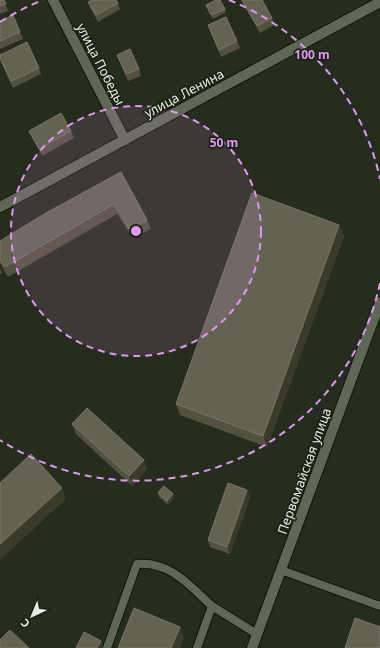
<svg xmlns="http://www.w3.org/2000/svg" width="380" height="648" viewBox="0 0 380 648" font-family="'Noto Sans',sans-serif">
<style>
.lines{fill:none;stroke-linecap:round;stroke-linejoin:round}
.lane-casing{stroke:#0f1508;stroke-width:10}
.street-casing{stroke:#0f1508;stroke-width:12}
.secondary-casing{stroke:#0f1508;stroke-width:12}
.lane{stroke:#5f6857;stroke-width:8}
.street{stroke:#5f6857;stroke-width:10}
.secondary{stroke:#5f6857;stroke-width:10}
.wall{fill:#545140}
.shaded-wall{fill:#3b3b2b}
.building{fill:#646252;stroke:#797769}
.ring{fill:none;stroke:#df98f2;stroke-width:2;stroke-dasharray:7 5}
.labels{text-anchor:middle;stroke-width:3.5;stroke-linejoin:round;paint-order:stroke}
.street-label{font-size:13px;fill:#e8ede4;stroke:#1c2315}
.centre{fill:#df98f2;stroke:#1c2315;stroke-width:2}
.ring-label{font-size:12px;text-anchor:middle;font-weight:bold;fill:#df98f2;stroke:#1c2315;stroke-width:3.5;stroke-linejoin:round;paint-order:stroke}
</style>
<rect width="100%" height="100%" fill="#262d1e"/>
<g class="lines">
<defs>
<g id="lane">
<polyline points="281,570 380,606"/>
<path d="M107,648L137,564C170,561 190,586 212,606"/>
<polyline points="197,648 212,606 257,634"/>
</g>
<polyline id="street" points="53,0 125,140"/>
<g id="secondary">
<polyline points="0,207 380,2"/>
<polyline points="252,648 380,302"/>
</g>
</defs>
<!-- lane casing -->
<use href="#lane" class="lane-casing"/>
<!-- street casing -->
<use href="#street" class="street-casing"/>
<!-- secondary casing -->
<use href="#secondary" class="secondary-casing"/>
<!-- lane -->
<use href="#lane" class="lane"/>
<!-- street -->
<use href="#street" class="street"/>
<!-- secondary -->
<use href="#secondary" class="secondary"/>
</g>
<!-- wall -->
<g class="wall">
<polygon points="0,0 4,0 8,11 0,14"/>
<polygon points="242,0 272,18 274,25 260,33 244,5"/>
<polygon points="88,2 118,3 120,9 98,22 91,9"/>
<polygon points="206,5 225,9 226,12 213,19"/>
<polygon points="0,21 20,32 23,39 0,49"/>
<polygon points="208,25 237,41 240,48 221,57"/>
<polygon points="0,55 39,68 41,74 13,88 1,62 0,59"/>
<polygon points="117,55 139,69 141,76 128,81"/>
<polygon points="29,131 71,131 74,138 42,156 32,137"/>
<polygon points="121,172 147,220 151,229 133,238 117,214 8,277 0,263 0,241"/>
<polygon points="344,236 267,447 180,415 176,404"/>
<polygon points="0,268 2,273 0,274"/>
<polygon points="72,424 147,469 132,486 76,434"/>
<polygon points="247,490 250,497 230,554 210,547 208,540"/>
<polygon points="158,493 173,494 174,498 168,505 159,497"/>
</g>
<!-- shaded-wall -->
<g class="shaded-wall">
<polygon points="339,225 344,236 267,447 263,436"/>
<polygon points="144,460 147,469 132,486 129,476"/>
<polygon points="62,488 66,499 0,560 0,544"/>
<polygon points="247,490 250,497 230,554 227,547"/>
<polygon points="173,494 174,498 168,505 167,501"/>
<polygon points="180,627 184,638 180,648 171,648"/>
<polygon points="101,641 103,648 97,648"/>
</g>
<!-- building -->
<g class="building">
<polygon points="0,0 4,0 6,4 0,6"/>
<polygon points="92,0 116,0 118,3 96,15 88,2"/>
<polygon points="216,0 220,0 225,9 211,15 206,5"/>
<polygon points="242,0 262,0 272,18 257,26"/>
<polygon points="13,15 20,32 0,41 0,21"/>
<polygon points="226,17 237,41 219,50 208,25"/>
<polygon points="27,42 39,68 11,81 0,58 0,55"/>
<polygon points="130,49 139,69 126,74 117,55"/>
<polygon points="61,113 71,131 39,149 29,131"/>
<polygon points="121,172 147,220 129,229 114,204 5,267 0,259 0,241 46,213"/>
<polygon points="252,193 339,225 263,436 176,404"/>
<polygon points="87,408 144,460 129,476 72,424"/>
<polygon points="31,454 62,488 0,544 0,483"/>
<polygon points="228,483 247,490 227,547 208,540"/>
<polygon points="164,486 173,494 167,501 158,493"/>
<polygon points="134,608 180,627 171,648 118,648"/>
<polygon points="355,618 380,627 380,645 379,648 345,648"/>
<polygon points="10,630 29,648 0,648 0,640"/>
<polygon points="84,632 101,641 97,648 76,648"/>
</g>
<!-- distance rings -->
<circle cx="136" cy="231" r="125" fill="#df98f2" fill-opacity=".12"/>
<g class="ring">
<circle cx="136" cy="231" r="125"/>
<path d="M380 283A249 249 0 0 1 0 440M0 22A249 249 0 0 1 43 0M229 0A249 249 0 0 1 380 179"/>
</g>
<g class="labels">
<!-- street labels -->
<g class="street-label">
<text transform="translate(101 64) rotate(63)" y="5">улица Победы</text>
<text transform="translate(184 93) rotate(-28)" y="5">улица Ленина</text>
<text transform="translate(304 471) rotate(-70)" y="5">Первомайская улица</text>
</g>
</g>
<circle cx="136" cy="231" r="6" class="centre"/>
<g class="ring-label">
<text x="312" y="59">100 m</text>
<text x="224" y="147">50 m</text>
</g>
<!-- north arrow -->
<g transform="translate(32 616) rotate(224)" stroke="#1c2315" stroke-width="3" paint-order="stroke">
<path d="M0-3L7 15L0 10L-7 15Z" fill="#e8ede4"/>
<text y="-6" font-size="11" font-weight="bold" text-anchor="middle" fill="#e8ede4">С</text>
</g>
</svg>
